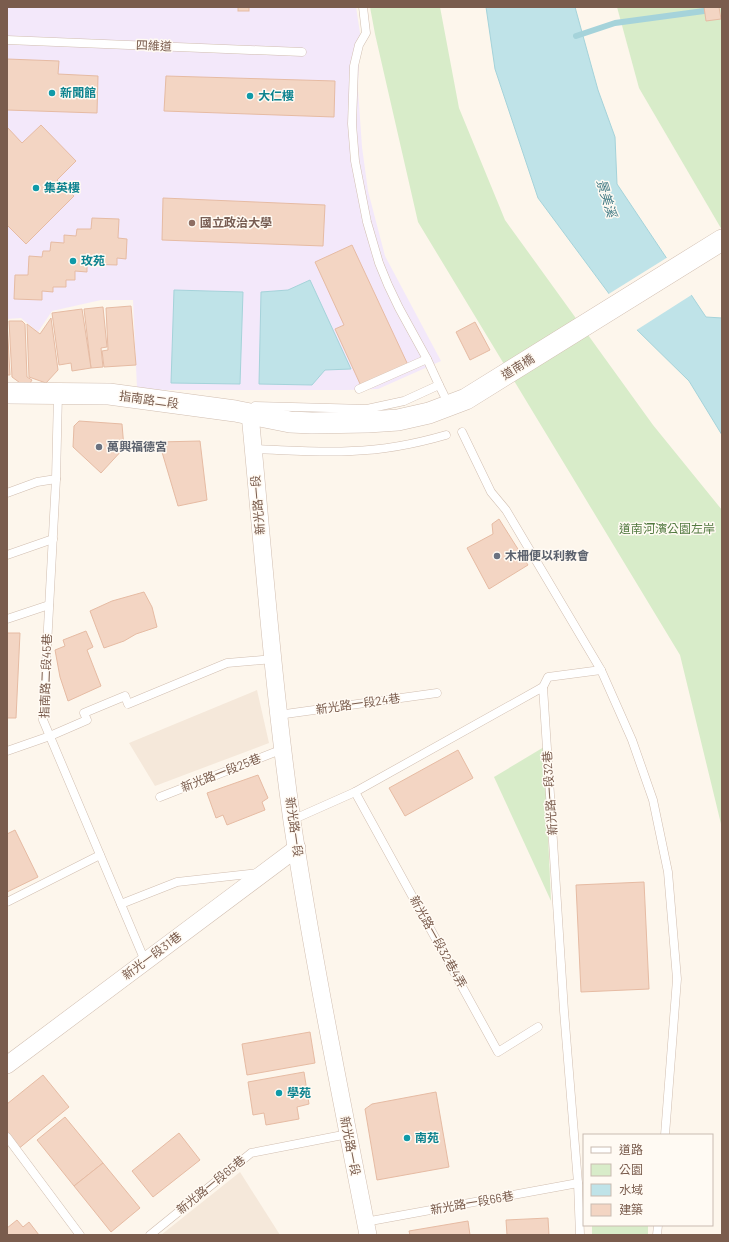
<svg xmlns="http://www.w3.org/2000/svg" width="729" height="1242" viewBox="0 0 729 1242" font-family="Barlow,'Noto Sans TC',sans-serif">
<style>
.residential{fill:#f5e8da}
.education{fill:#f3e8fa}
.green{fill:#d8ecc9}
.water{fill:#bfe3e8;stroke:#a5d3da}
.pier{fill:#fdf6ec}
.lines{fill:none;stroke-linecap:round;stroke-linejoin:round}
.stream{stroke:#a5d3da;stroke-width:6}
.building{fill:#f3d5c3;stroke:#e6bba3}
.service-casing{stroke:#d1beb0;stroke-width:9}
.minor-casing{stroke:#d1beb0;stroke-width:18}
.tertiary-casing{stroke:#d1beb0;stroke-width:22}
.service{stroke:#fff;stroke-width:8}
.minor{stroke:#fff;stroke-width:17}
.tertiary{stroke:#fff;stroke-width:21}
.culture-dot{fill:#0f9aa8;stroke:#fffaf3;stroke-width:1.5}
.education-dot{fill:#8d6e63;stroke:#fffaf3;stroke-width:1.5}
.worship-dot{fill:#6b7280;stroke:#fffaf3;stroke-width:1.5}
.labels{text-anchor:middle;stroke-width:3;stroke-linejoin:round;paint-order:stroke}
.street-label{font-size:12px;fill:#7a5c4d;stroke:#fffaf3}
.culture-label{font-size:12px;font-weight:bold;fill:#0d838f;stroke:#fffaf3;text-anchor:start}
.education-label{font-size:12px;font-weight:bold;fill:#785e54;stroke:#fffaf3;text-anchor:start}
.worship-label{font-size:12px;font-weight:bold;fill:#5b616d;stroke:#fffaf3;text-anchor:start}
.park-label{font-size:12px;fill:#537a41;stroke:#fffaf3}
.water-label{font-size:13px;font-style:italic;fill:#437c86;stroke:#fffaf3}
</style>
<rect width="100%" height="100%" fill="#fdf6ec"/>
<!-- residential -->
<g class="residential">
<polygon points="257,690 269,743 155,786 129,743"/>
<polygon points="240,1172 280,1235 161,1235"/>
</g>
<!-- education -->
<polygon class="education" points="7,7 356,7 360,33 358,90 362,147 368,191 385,256 441,361 378,389 346,390 167,390 142,389 137,388 133,300 101,300 52,311 38,332 21,318 7,319"/>
<!-- green -->
<g class="green">
<polygon points="370,7 440,7 459,108 505,220 653,425 722,510 722,828 680,655 418,222 375,34"/>
<polygon points="617,7 722,7 722,230 639,88"/>
<polygon points="544,747 551,901 494,777"/>
<rect x="592" y="1225" width="56" height="10"/>
</g>
<!-- water -->
<g class="water">
<polygon points="486,7 575,7 598,90 615,137 617,184 706,317 722,318 722,435 689,381 633,326 538,198 495,69"/>
<polygon points="310,280 351,369 325,370 312,385 259,384 261,292 288,290"/>
<polygon points="174,290 243,292 240,384 171,383"/>
</g>
<!-- pier -->
<polygon class="pier" points="668,257 693,294 635,331 607,295"/>
<g class="lines">
<!-- stream -->
<polyline class="stream" points="576,36 615,23 704,11"/>
</g>
<!-- building -->
<g class="building">
<rect x="238" y="7" width="11" height="4"/>
<polygon points="704,7 719,7 721,19 706,21"/>
<polygon points="7,59 59,61 58,74 98,76 97,113 7,110"/>
<polygon points="166,76 335,81 334,117 164,111"/>
<polygon points="41,125 76,161 57,180 74,196 26,244 7,225 7,127 22,143"/>
<polygon points="163,198 325,205 323,246 162,240"/>
<polygon points="92,218 119,219 118,238 127,239 126,259 117,258 117,265 87,264 87,272 75,271 75,280 66,280 66,287 53,287 53,292 42,291 42,300 14,299 15,275 28,275 29,256 42,257 43,251 50,251 51,242 64,243 64,235 76,236 77,229 91,229"/>
<polygon points="352,245 408,365 361,386 335,329 344,325 315,262"/>
<polygon points="131,306 136,365 104,367 102,351 108,350 106,308"/>
<polygon points="103,307 107,347 101,348 103,367 91,368 84,309"/>
<polygon points="82,309 91,368 72,371 71,363 59,365 52,313"/>
<polygon points="51,318 58,370 46,383 29,377 27,324 40,334"/>
<polygon points="7,321 10,375 7,375"/>
<polygon points="9,321 22,321 25,324 27,377 32,380 27,388 12,377"/>
<polygon points="475,322 490,350 470,360 456,332"/>
<polygon points="79,421 122,424 124,448 101,473 73,447 74,426"/>
<polygon points="200,441 207,500 178,506 159,442"/>
<polygon points="499,519 528,565 489,589 467,548 493,534 492,524"/>
<polygon points="144,592 152,607 157,627 136,634 124,641 104,648 90,611 112,601"/>
<polygon points="86,631 93,647 87,650 101,686 68,701 60,677 55,650 65,646 63,640"/>
<polygon points="7,633 20,633 16,718 7,718"/>
<polygon points="458,750 473,778 405,816 389,788"/>
<polygon points="258,775 268,798 262,802 265,810 227,825 223,815 216,818 207,793"/>
<polygon points="15,830 38,877 7,892 7,834"/>
<polygon points="644,882 649,989 581,992 576,885"/>
<polygon points="310,1032 315,1063 247,1075 242,1044"/>
<polygon points="304,1072 309,1104 297,1107 299,1119 266,1125 264,1113 253,1115 248,1082"/>
<polygon points="43,1075 69,1107 17,1150 7,1138 7,1104"/>
<polygon points="436,1092 449,1167 377,1180 365,1109 372,1104"/>
<polygon points="65,1117 103,1163 74,1186 37,1140"/>
<polygon points="179,1133 200,1160 153,1197 132,1171"/>
<polygon points="103,1163 140,1208 111,1232 74,1186"/>
<polygon points="548,1218 549,1235 507,1235 506,1220"/>
<polygon points="17,1220 23,1227 29,1222 39,1235 7,1235 7,1228"/>
<polygon points="468,1221 470,1235 410,1235 409,1231"/>
</g>
<g class="lines">
<defs>
<g id="service">
<polyline points="363,7 366,33 359,45 354,66 352,124 355,161 367,222 379,263 388,285 399,308 427,359 439,385"/>
<polyline points="7,40 302,52"/>
<polyline points="359,389 427,359"/>
<polyline points="58,394 56,479 43,720 145,961"/>
<polyline points="255,406 367,409 404,401 439,385 444,395"/>
<polyline points="462,432 491,492 506,510 601,670 632,740 653,800 668,872 677,979 665,1135"/>
<path d="M253,449C286,450 319,453 352,451C384,450 415,444 446,435"/>
<polyline points="7,493 37,482 56,479"/>
<polyline points="7,555 53,539"/>
<polyline points="7,619 49,605"/>
<polyline points="543,687 548,677 601,670"/>
<polyline points="278,715 437,693"/>
<polyline points="7,751 50,736 87,720 84,713 125,696 128,704 227,663 273,659"/>
<polyline points="355,792 498,1052 538,1027"/>
<polyline points="160,797 283,749"/>
<polyline points="292,820 355,792 543,687 564,1011 578,1183 580,1235"/>
<polyline points="7,902 100,855"/>
<polyline points="121,904 177,882 258,873"/>
<polyline points="7,1137 80,1235"/>
<polyline points="365,1222 578,1183"/>
<polyline points="150,1235 251,1153 348,1134"/>
<polyline points="657,1235 658,1225"/>
</g>
<g id="minor">
<path d="M250,414C263,550 273,686 292,821C313,960 341,1097 368,1235"/>
<polyline points="7,1065 297,848"/>
</g>
<polyline id="tertiary" points="7,393 109,394 235,411 290,422 312,423 368,422 398,420 429,413 466,399 722,240"/>
</defs>
<!-- service casing -->
<use href="#service" class="service-casing"/>
<!-- minor casing -->
<use href="#minor" class="minor-casing"/>
<!-- tertiary casing -->
<use href="#tertiary" class="tertiary-casing"/>
<!-- service -->
<use href="#service" class="service"/>
<!-- minor -->
<use href="#minor" class="minor"/>
<!-- tertiary -->
<use href="#tertiary" class="tertiary"/>
</g>
<!-- markers -->
<g class="culture-dot">
<circle cx="52" cy="93" r="4"/>
<circle cx="250" cy="96" r="4"/>
<circle cx="36" cy="188" r="4"/>
<circle cx="73" cy="261" r="4"/>
<circle cx="279" cy="1093" r="4"/>
<circle cx="407" cy="1138" r="4"/>
</g>
<circle class="education-dot" cx="192" cy="223" r="4"/>
<g class="worship-dot">
<circle cx="99" cy="447" r="4"/>
<circle cx="497" cy="556" r="4"/>
</g>
<g class="labels">
<!-- street labels -->
<g class="street-label">
<text transform="translate(154 46) rotate(2)" y="4">四維道</text>
<text transform="translate(518 367) rotate(-32)" y="4">道南橋</text>
<text transform="translate(149 400) rotate(8)" y="4">指南路二段</text>
<text transform="translate(258 505) rotate(-95)" y="4">新光路一段</text>
<text transform="translate(46 676) rotate(-88)" y="4">指南路二段45巷</text>
<text transform="translate(358 704) rotate(-8)" y="4">新光路一段24巷</text>
<text transform="translate(221 773) rotate(-21)" y="4">新光路一段25巷</text>
<text transform="translate(550 793) rotate(-94)" y="4">新光路一段32巷</text>
<text transform="translate(294 827) rotate(82)" y="4">新光路一段</text>
<text transform="translate(438 942) rotate(61)" y="4">新光路一段32巷4弄</text>
<text transform="translate(152 956) rotate(-37)" y="4">新光一段31巷</text>
<text transform="translate(350 1146) rotate(79)" y="4">新光路一段</text>
<text transform="translate(211 1185) rotate(-39)" y="4">新光路一段65巷</text>
<text transform="translate(472 1203) rotate(-10)" y="4">新光路一段66巷</text>
</g>
<!-- culture labels -->
<g class="culture-label">
<text x="60" y="97">新聞館</text>
<text x="258" y="100">大仁樓</text>
<text x="44" y="192">集英樓</text>
<text x="81" y="265">玫苑</text>
<text x="287" y="1097">學苑</text>
<text x="415" y="1142">南苑</text>
</g>
<!-- education labels -->
<g class="education-label">
<text x="200" y="227">國立政治大學</text>
</g>
<!-- worship labels -->
<g class="worship-label">
<text x="107" y="451">萬興福德宮</text>
<text x="505" y="560">木柵便以利教會</text>
</g>
<!-- park labels -->
<g class="park-label">
<text x="667" y="533">道南河濱公園左岸</text>
</g>
<!-- water labels -->
<g class="water-label">
<text transform="translate(607 198) rotate(73)" y="5">景美溪</text>
</g>
</g>
<!-- border -->
<rect width="729" height="1242" fill="none" stroke="#7a5c4d" stroke-width="16"/>
<!-- legend -->
<rect x="583" y="1134" width="130" height="92" fill="#fffaf3" stroke="#cabbb1"/>
<rect x="591" y="1147" width="20" height="6" fill="#ffffff" stroke="#cabbb1"/>
<text x="619" y="1154" font-size="12" fill="#7a5c4d">道路</text>
<rect x="591" y="1164" width="20" height="12" fill="#d8ecc9" stroke="#cabbb1"/>
<text x="619" y="1174" font-size="12" fill="#7a5c4d">公園</text>
<rect x="591" y="1184" width="20" height="12" fill="#bfe3e8" stroke="#cabbb1"/>
<text x="619" y="1194" font-size="12" fill="#7a5c4d">水域</text>
<rect x="591" y="1204" width="20" height="12" fill="#f3d5c3" stroke="#cabbb1"/>
<text x="619" y="1214" font-size="12" fill="#7a5c4d">建築</text>
</svg>
